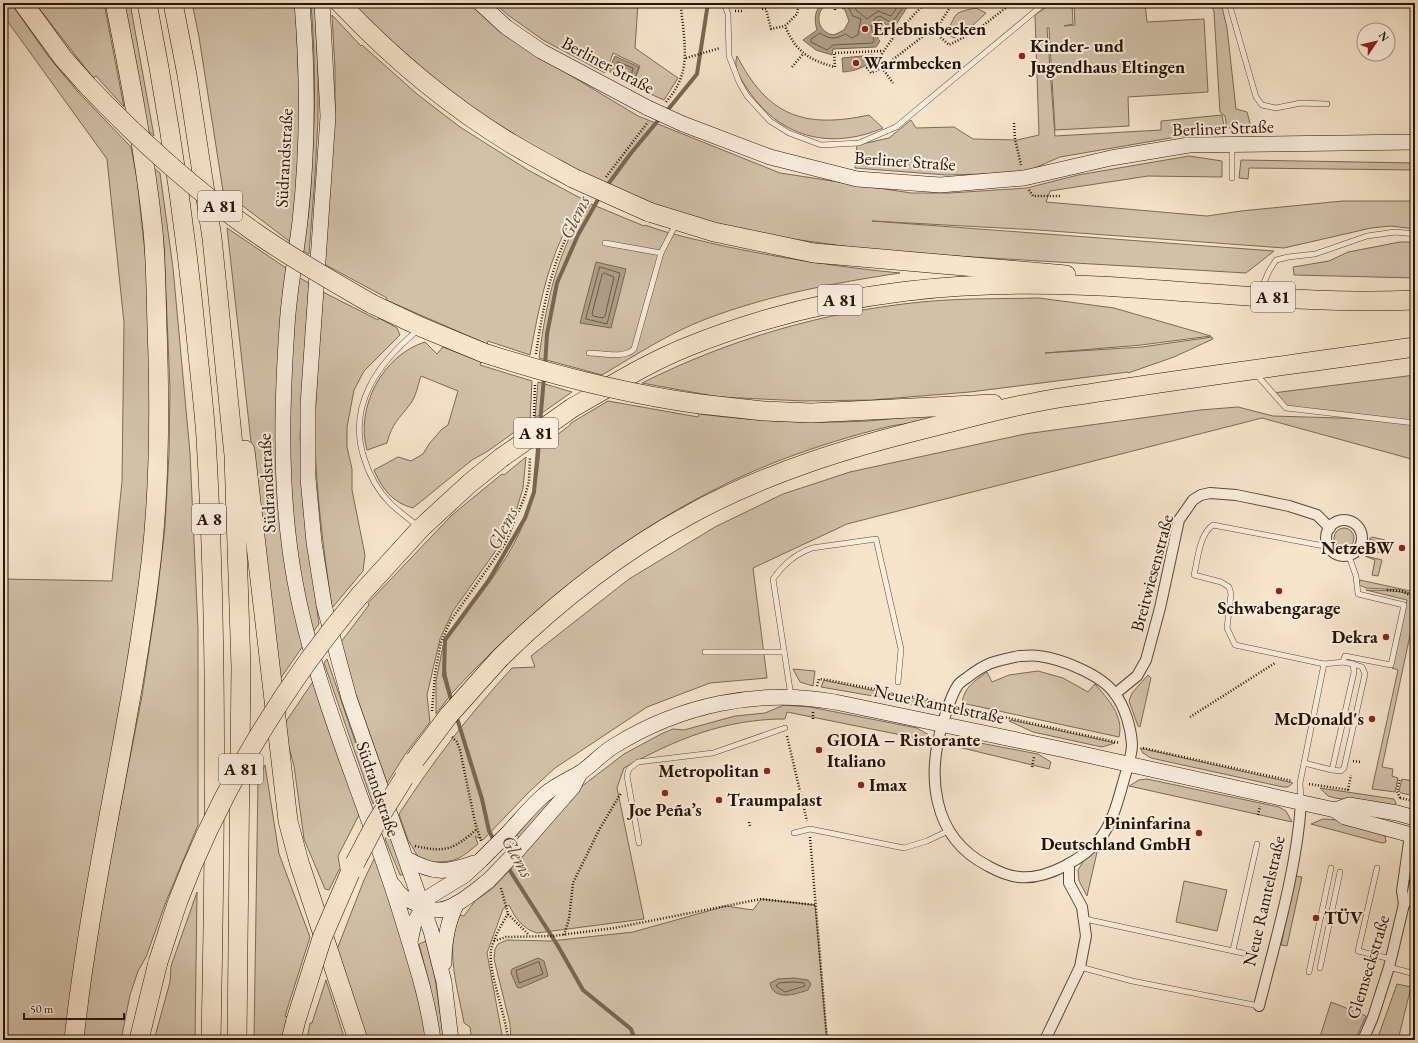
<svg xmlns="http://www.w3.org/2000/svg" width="1418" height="1043" viewBox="0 0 1418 1043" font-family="'EB Garamond',serif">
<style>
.green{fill:#d2c1a9;stroke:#7c6a56}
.water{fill:#af9d87;stroke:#786653}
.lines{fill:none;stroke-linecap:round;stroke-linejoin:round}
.shore{stroke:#6a5846;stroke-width:1}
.stream{stroke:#786653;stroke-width:4}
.service-casing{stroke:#594836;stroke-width:6}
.minor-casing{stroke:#594836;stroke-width:12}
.secondary-casing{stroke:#251404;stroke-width:16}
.motorway-casing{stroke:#251404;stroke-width:20}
.path{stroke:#251404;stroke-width:2.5;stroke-dasharray:1 2;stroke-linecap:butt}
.service{stroke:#f9eddd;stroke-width:5}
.minor{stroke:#f9eddd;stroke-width:10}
.secondary{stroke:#f9eddd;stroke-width:15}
.motorway{stroke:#f6e4cb;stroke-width:19}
.secondary-bridge-casing{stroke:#251404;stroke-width:16;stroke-linecap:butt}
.motorway-bridge-casing{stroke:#251404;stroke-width:20;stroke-linecap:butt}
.secondary-bridge{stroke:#f9eddd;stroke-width:15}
.motorway-bridge{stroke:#f6e4cb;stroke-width:19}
.poi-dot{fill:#8f2418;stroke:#f9eddd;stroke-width:1.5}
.labels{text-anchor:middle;stroke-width:4;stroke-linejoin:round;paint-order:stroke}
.shield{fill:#f9eddd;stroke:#655545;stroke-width:1}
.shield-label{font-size:17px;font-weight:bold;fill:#251404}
.poi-label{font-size:18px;font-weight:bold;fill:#251404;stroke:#f9eddd;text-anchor:start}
.street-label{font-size:18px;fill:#251404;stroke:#f9eddd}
.water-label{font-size:19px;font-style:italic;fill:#5c4b38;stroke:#f9eddd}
</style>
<rect width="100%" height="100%" fill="#f6e4cb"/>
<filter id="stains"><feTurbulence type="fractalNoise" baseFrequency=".005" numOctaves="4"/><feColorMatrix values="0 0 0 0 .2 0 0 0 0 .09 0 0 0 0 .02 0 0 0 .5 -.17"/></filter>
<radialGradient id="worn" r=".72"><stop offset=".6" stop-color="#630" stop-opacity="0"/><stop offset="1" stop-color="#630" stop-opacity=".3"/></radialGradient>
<!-- green -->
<g class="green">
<polygon points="3,3 11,3 48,56 78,92 131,147 137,179 148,280 152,388 148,499 140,587 67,1040 3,1040 3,579 112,581 122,481 124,323 107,159 3,15"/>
<polygon points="35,3 104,3 124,107 96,76 93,78"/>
<polygon points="124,3 130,3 154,136 146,129"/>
<polygon points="192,3 296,3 300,122 293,244 223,191 199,37"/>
<path d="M311,3H315L318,70V118L315,176L309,254L302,250C309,221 311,192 312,162C316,109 315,56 311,3Z"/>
<polygon points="348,3 472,3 500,28 545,60 638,116 780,173 911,193 950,193 1027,188 1078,175 1189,156 1222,161 1222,177 1148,176 1050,191 1046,202 1207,216 1241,211 1343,201 1415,201 1415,229 1391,226 1371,228 1284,248 1038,230 872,221 1274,251 1246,273 887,252 742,232 680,215 568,168 459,100"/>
<polygon points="494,3 547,3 554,8 562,3 638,3 635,48 678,78 664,100 632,86 640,66 613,53 608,67 572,43 607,68 605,73 543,40 508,15"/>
<polygon points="1052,3 1072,3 1073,24 1064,26 1075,25 1074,3 1145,3 1147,22 1204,19 1208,92 1128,97 1129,126 1055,130 1049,28 1047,28 1055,136 1161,130 1161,121 1222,115 1225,132 1188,135 1060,157 1023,173 946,175 855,168 857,145 889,138 911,120 916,128 954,127 973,139 1017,140 1039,135 1035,15"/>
<polygon points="1211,3 1221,3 1227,28 1236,109 1247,112 1251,127 1227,128 1225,116 1220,112 1214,12"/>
<path d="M976,8L986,13L972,26L954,38L946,33C958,14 950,13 976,8Z"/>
<path d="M332,15L361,46L362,45L417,94L460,127L528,170L584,200C577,212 569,223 563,235C545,273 538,314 530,355L488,341L487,344L386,300L387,298L324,264L335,114V69Z"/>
<path d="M737,56C768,116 804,129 869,115L883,128C829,151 778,137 746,87C740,78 733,67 737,56Z"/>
<polygon points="1241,160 1415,163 1415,170 1249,168 1248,179 1239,178"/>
<polygon points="152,166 160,173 173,268 190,453 198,629 198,825 167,899 146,957 138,971 130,995 121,1040 83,1040 91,957 142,696 156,604 165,527 169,454 170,389 164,244"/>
<path d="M591,204L644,226L645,225C669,234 694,239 719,245C779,258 839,267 900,273C834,283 769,295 706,319C669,333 636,355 602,375L539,358C544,318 551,280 567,243C573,229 583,216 591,204Z"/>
<polygon points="227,228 289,270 280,410 305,643 278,682"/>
<polygon points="1400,242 1415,242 1415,263 1410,262 1415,267 1415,278 1294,275 1293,267 1329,261 1348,252"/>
<path d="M296,276L309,283L300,436L303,505L319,624L310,636C301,585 292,534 288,482C284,413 291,344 296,276Z"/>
<path d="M323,292L378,320L379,318L397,328L400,335L364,371L354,390L347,427V447L352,469V490L365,555L363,571L332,608C324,552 316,495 315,438C315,389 320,341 323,292Z"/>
<path d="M1039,298L1114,308L1211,336L1141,345L1045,353L1142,347L1212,337L1213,339L1174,357L1128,373V372L970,392L872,400L804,401L719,397L642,383C730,339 823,312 921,302C960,298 1000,299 1039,298Z"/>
<path d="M425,342L437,354L443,347L481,362L480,365L532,381L530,421L488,451L472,460L413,508C393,503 382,489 374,470L398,457L411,461L423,454L429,444L442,429L448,425L458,391L421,376C418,385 416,396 411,403C399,419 392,423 387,443L367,450C355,407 383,355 425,342Z"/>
<path d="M1415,375V460L1262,418L847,524L753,568L767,678L710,683L647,707L555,768L529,792L483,840L475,836L478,844C462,857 458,862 435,862V864L420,859L417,855L408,840L399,814C433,761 470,714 512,668L535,667L531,656L629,579L715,527L783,494L850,472L1025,434L1200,410L1238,407L1273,416L1372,419L1286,408L1273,393Z"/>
<polygon points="538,382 572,392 535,418"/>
<path d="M608,401L698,417L699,414C755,421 811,424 867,421C893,419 918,416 944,414C937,420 903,424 891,426C853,435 815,447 778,461C651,511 543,595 451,694C447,680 441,655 446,641C449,631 475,601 482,592C517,547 537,505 540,448L570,425L571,423Z"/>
<polygon points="526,457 523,488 514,518 497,549 453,611 440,639 427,695 430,722 406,753 387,783 354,689 341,642 369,605 368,604 369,602 452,515 502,474 504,475"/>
<circle cx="1344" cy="538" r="10"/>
<polygon points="1372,537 1385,540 1383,553 1366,550 1377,551 1379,542 1369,539"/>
<polygon points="1365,556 1382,560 1378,576 1372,575 1375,560"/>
<polygon points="1360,580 1415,592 1415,595 1401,590 1366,588 1359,585"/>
<path d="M1366,590C1377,591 1408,589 1415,598L1413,609L1415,610V621H1413L1382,767L1393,769L1392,776L1398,778L1395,792L1372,789L1398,670L1392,668L1407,600Z"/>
<polygon points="444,641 443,675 449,697 436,714 436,681"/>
<polygon points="327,659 375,800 373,804 324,663"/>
<polygon points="793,669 815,671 813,686 800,682"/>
<path d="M1038,671L1063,678L1088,692L1095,684C1108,699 1124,716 1119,737L962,703C964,687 975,681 987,672L992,682L1009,675Z"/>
<polygon points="1148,675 1151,678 1140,727 1138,726 1129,701 1132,693"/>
<polygon points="314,680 359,815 338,856 340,868 329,890 325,889 304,839 294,766 283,726"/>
<polygon points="824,680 827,681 885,693 879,697 821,687"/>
<path d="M900,696L938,703C927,711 906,707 900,696Z"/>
<path d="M784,705L810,707L917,728L929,735L931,741L787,712L785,719C725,719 676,739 624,768L617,788L644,919L537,933C523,929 515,918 509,905L503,909L487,953L503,1040H466L471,1034L470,1027L464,1023C458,989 444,948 460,915L464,916L475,901L493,888L520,859L577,790L624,754L663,733L673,729L684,730L735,716L765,713Z"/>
<polygon points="1011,720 1115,743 1102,747 1033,732 1009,721"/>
<polygon points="959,739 1038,754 1051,762 1049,769 950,745"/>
<polygon points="1140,748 1293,783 1288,787 1283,787 1151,758 1143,753"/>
<polygon points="265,765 279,854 310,937 285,1016 287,1017 282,1040 254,1040 258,780"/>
<polygon points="1415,770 1415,786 1410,795 1401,793 1399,791 1402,779 1413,781"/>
<polygon points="1147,779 1279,807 1286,811 1292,822 1129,786 1139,780"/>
<polygon points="1320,788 1394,799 1396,803 1394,806 1335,798 1328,796"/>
<polygon points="565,789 521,840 516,834 548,799"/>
<path d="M1323,819C1343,819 1366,827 1385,836L1386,842L1382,843L1311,824Z"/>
<polygon points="390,831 405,873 402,875 400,875 385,839"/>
<polygon points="1098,848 1087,896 1079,881 1078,870 1086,857"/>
<polygon points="375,857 393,902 429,1040 364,1040 336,952 364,880"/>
<polygon points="1295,876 1302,877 1287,946 1281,945"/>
<polygon points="1184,881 1227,890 1217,931 1176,922"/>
<polygon points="197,892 195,1040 154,1040 170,982 171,966"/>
<polygon points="761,899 815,905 827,1040 511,1040 510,1024 494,959 495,949 498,944 507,940 551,941 633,932 726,906 753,910"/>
<polygon points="426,941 435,978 444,1040 438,1040 429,982 419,944"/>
<polygon points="326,980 345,1040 307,1040 310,1023 312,1023"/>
<polygon points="1397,984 1411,987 1398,1040 1377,1040"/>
<polygon points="1331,1002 1366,1016 1355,1040 1319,1040"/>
</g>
<!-- water -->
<g class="water">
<path d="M823,3H829C813,11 817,33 834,35L844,30L849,21L845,10L837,5L834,7L835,3H846L849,5L848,3H910L893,29L879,20L875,25L878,39L880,41L876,47L833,49L832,55L816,50L803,40L817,30C814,20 814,10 823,3Z"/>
<path d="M873,55V61C863,68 855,71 843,72L842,58Z"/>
<polygon points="615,56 639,67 633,82 608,71"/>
<polygon points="596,262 626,269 611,328 580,323"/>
<polygon points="538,958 544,961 548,976 520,988 517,987 511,973 512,969"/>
<path d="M794,978L808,980L811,984L808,990C796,994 774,1002 770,983L778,979Z"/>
</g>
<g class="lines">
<!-- shore -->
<g class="shore">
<path d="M843,3L848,7L853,16L861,19L858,35L852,38L845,34C835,40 829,39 820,33L811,39V42L827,50L833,45L873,43L874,41L871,25L875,18L880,16L892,23L906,3"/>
<polyline points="851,3 857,11 867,19 878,11 891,16 900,3"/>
<polygon points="618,62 633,68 631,76 615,70"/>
<polygon points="600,267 620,273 607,324 586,319"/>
<polygon points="604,273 614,277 605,316 603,318 593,316 592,314 602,275"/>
<polygon points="539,962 543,974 519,983 516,971"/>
<polygon points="794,982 804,983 805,986 785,992 776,986 779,983"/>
</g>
<!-- stream -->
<g class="stream">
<polyline points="666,112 697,74 708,3"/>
<polyline points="606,187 631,153 661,117"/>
<polyline points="545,366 547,334 557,283 578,235 600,196"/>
<polyline points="540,424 544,377"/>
<polyline points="452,702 444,675 445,640 489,580 525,518 534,492 539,438"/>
<polyline points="456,715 482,799 489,831 495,842"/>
<polyline points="507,866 558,946 583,990 631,1029 635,1040"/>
</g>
<defs>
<g id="service">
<polyline points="724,3 728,14 729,56 739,82 747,96 770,121 789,133 821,145 859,143 896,127 1045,3"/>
<polyline points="1229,3 1256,97 1262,105 1276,108 1301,103 1327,104"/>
<polyline points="1232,146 1232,178"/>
<polyline points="605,243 661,253"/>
<polyline points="1259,294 1269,271 1276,260 1288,257 1315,254 1367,236 1395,232 1415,234"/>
<path d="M418,330C378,363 347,405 364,458C369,474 378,491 390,503C398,511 409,519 418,526"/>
<path d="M589,353C602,353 624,359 634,349L661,253L676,224"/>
<polyline points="1256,374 1286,408 1415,423"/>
<polyline points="705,652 784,652"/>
<polyline points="1343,662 1345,656 1391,665 1404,605 1358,594 1356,576 1349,556"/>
<path d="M791,696L773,579C784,564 794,555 812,548L876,539L901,649L898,682"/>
<path d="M1304,763L1332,770L1354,672L1353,664L1343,662L1324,664L1235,645L1227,628L1231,594L1229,587L1221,582L1194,575C1198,559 1199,535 1213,525L1329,547"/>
<polyline points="1332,770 1341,771 1344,768 1365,674 1362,667 1353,664"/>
<polyline points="1301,800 1300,783 1324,664"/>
<polyline points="794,833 810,829 904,848 927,841 948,831"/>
<polyline points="639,843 627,776 629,769 638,762 713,753 785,728"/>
<polyline points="1377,868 1358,951 1391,959"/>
<polyline points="1085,919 1252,955"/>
<polyline points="1233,950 1257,844"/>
<polyline points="1080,967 1132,981 1259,1006"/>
<polyline points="1389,967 1415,974"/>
<polyline points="1320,968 1340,872"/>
<polyline points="1309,972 1331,868"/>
</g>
<g id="minor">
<circle cx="1344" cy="538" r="18"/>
<path d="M1019,656C1026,656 1033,655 1039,656C1062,659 1102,675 1115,694C1125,707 1131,728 1132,744C1132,757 1126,771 1123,783C1118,800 1113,821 1102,836C1086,858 1047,880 1019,877C1008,876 997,871 988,866C931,837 926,774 944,719C948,708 951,695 958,685C960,682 965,679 968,677C987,662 996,661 1019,656Z"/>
<polyline points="1115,694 1137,676 1146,660 1160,608 1179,520 1193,500 1201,495 1210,493 1236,495 1289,506 1317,515 1330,528"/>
<polyline points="1404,904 1412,896 1415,882"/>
<path d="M1259,1006C1275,942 1297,869 1301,803"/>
<polyline points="1045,1040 1080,967 1086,936 1082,907 1069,883 1069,864"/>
<polyline points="1363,1040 1373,1017 1389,967 1404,904 1402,891 1410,835"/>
</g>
<g id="secondary">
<path d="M302,3C308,75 308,149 300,221C296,256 289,291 287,327C282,401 280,476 290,550C307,679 366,798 403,921C415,961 428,999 433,1040"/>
<polyline points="322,3 328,116 308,405 308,478 314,542 324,605 349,698 431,931 444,982 451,1040"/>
<polyline points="480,3 506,27 541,51 648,108"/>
<polyline points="683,124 770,157 857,179 940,185 1024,178 1111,158 1189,145 1415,142"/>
<polyline points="1335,810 1349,805 1397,813 1415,818"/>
<path d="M508,833C520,820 531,806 544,795C554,786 568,780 580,773C592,765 601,754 614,746C680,705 758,688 835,702L1060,749L1335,810L1345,817L1415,836"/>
<polyline points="517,851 573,787 580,773"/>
<path d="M407,859C434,874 446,873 474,863"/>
<path d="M394,886C399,895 405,899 415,903C422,906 428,910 436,910C453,911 476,890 489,880"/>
<polyline points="410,942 414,923 429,897 465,875 481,860"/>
<path d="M444,963C444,941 447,923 457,903"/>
</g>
<g id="motorway">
<polyline points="23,3 63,58 86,84"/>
<path d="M147,3C169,116 186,230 197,345C200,376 204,407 206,438C218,639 215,840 211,1040"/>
<polyline points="173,3 187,75 212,238 234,455 241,667 237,1040"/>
<path d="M340,3C391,57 449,106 512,144C532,156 553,167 573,178"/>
<polyline points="649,212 714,232 814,253 1066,275"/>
<polyline points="372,304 421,327 484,353"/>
<polyline points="700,404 764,411 811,413 993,404"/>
<path d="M572,408C609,387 647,363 687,347C833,288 976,277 1132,288C1226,294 1320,304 1415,300"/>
<polyline points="245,450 288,821 299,862 358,1040"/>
<polyline points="360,595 421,528 470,483 501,458"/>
<path d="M500,658C557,602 619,553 689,515C767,472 850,447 936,426C969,418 1003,408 1037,402C1060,397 1083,395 1106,391C1209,375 1312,362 1415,347"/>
<path d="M74,1040C91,879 132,723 151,562C160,484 160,405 157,326C156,295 156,263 153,231C145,155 130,78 115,3"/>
<polyline points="139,1040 158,962"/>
<polyline points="291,1040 296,1020"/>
</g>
</defs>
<!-- service casing -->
<use href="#service" class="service-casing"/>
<!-- minor casing -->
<use href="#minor" class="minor-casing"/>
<!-- secondary casing -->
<use href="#secondary" class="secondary-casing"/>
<!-- motorway casing -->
<use href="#motorway" class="motorway-casing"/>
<!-- path -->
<g class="path">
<path d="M799,3L797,14L785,26C796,52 809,60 835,67L834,53L883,51"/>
<polyline points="925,3 895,35 876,62 867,68 871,73 882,68 940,23 953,3"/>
<polyline points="835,6 835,12"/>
<polyline points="762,9 766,9 771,29 785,26"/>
<polyline points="735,11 742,11"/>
<polyline points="886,29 895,35"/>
<polyline points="932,29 949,45 976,31 1012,3"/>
<polyline points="686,58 720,48"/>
<polyline points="792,67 803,54"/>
<polyline points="882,68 893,83"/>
<path d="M666,102C688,77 686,56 683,25C682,18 681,10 681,3"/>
<polyline points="1014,123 1015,139 1021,165"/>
<polyline points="606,177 648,122"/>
<polyline points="1029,190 1033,196 1060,196"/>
<path d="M536,354C544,300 554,247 588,201"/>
<polyline points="534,416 535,385"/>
<polyline points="1387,590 1401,591 1415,597"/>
<polyline points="817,686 819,679 828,680 939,702"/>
<polyline points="959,707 1120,743"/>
<polyline points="432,711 435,674 441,642 451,620 505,544 525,496 529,481 530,457"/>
<polyline points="1190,717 1275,663"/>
<polyline points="813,719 813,712"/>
<polyline points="787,736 807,821"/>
<polyline points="452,737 457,742 460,750 475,822 481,841"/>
<polyline points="1143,748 1292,781"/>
<polyline points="1353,761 1360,762"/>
<polyline points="1032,767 1034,757"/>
<polyline points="1309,784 1349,790"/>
<polyline points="1348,790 1351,775"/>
<polyline points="1400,798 1415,801"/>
<polyline points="1400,798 1397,791 1400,778"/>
<polyline points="1258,815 1260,806"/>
<polyline points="749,822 750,826"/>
<polyline points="810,837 827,1040"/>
<path d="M415,846C446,853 454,849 477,829"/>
<polyline points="501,888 508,914 529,935"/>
<path d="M508,914C501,925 493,939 491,951C488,972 506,1015 508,1040"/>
<polyline points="564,935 569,919 573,883 599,830 621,793"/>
<polyline points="494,941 506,937 553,936 614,928 761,899 815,905"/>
</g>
<!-- service -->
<use href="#service" class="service"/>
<!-- minor -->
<use href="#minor" class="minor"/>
<!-- secondary -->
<use href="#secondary" class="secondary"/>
<!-- motorway -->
<use href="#motorway" class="motorway"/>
<defs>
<g id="secondary-bridge">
<polyline points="648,108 683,124"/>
<polyline points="481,860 508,833"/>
<polyline points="489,880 517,851"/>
</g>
<g id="motorway-bridge">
<path d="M86,84C137,138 192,188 253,231C291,258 332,281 372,304"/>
<polyline points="573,178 649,212"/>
<path d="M484,353C556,376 625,394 700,404"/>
<polyline points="501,458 572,408"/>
<polyline points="415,760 449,715 500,658"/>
<polyline points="355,863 376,823 404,778"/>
<path d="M158,962C165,942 171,921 178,901C219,792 284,684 360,595"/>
<polyline points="296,1020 322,938 350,873"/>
</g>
</defs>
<!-- secondary-bridge casing -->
<use href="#secondary-bridge" class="secondary-bridge-casing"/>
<!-- motorway-bridge casing -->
<use href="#motorway-bridge" class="motorway-bridge-casing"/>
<!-- secondary-bridge -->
<use href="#secondary-bridge" class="secondary-bridge"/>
<!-- motorway-bridge -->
<use href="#motorway-bridge" class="motorway-bridge"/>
</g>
<!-- markers -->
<g class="poi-dot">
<circle cx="865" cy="29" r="4"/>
<circle cx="1022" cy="56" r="4"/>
<circle cx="856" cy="63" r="4"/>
<circle cx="1402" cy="548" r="4"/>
<circle cx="1279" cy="591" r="4"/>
<circle cx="1386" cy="637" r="4"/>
<circle cx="1372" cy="719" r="4"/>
<circle cx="819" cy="750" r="4"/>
<circle cx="767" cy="771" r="4"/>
<circle cx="861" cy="785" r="4"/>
<circle cx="665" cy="793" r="4"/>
<circle cx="719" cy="800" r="4"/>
<circle cx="1199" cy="833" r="4"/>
<circle cx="1316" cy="918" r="4"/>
</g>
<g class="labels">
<!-- shield labels -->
<g class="shield">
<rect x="198" y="191" width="44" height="30" rx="3"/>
<rect x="1251" y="282" width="44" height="30" rx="3"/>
<rect x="818" y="285" width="44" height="30" rx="3"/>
<rect x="514" y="418" width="44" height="30" rx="3"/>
<rect x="192" y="504" width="34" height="30" rx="3"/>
<rect x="219" y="754" width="44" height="30" rx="3"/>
</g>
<g class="shield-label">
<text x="220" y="212">A 81</text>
<text x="1273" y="303">A 81</text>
<text x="840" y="306">A 81</text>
<text x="536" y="439">A 81</text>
<text x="209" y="525">A 8</text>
<text x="241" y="775">A 81</text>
</g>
<!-- poi labels -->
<g class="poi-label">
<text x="873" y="35">Erlebnisbecken</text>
<text x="1030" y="52">Kinder- und<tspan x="1030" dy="21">Jugendhaus Eltingen</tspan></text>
<text x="864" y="69">Warmbecken</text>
<text x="1394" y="554" text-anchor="end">NetzeBW</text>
<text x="1279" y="614" text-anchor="middle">Schwabengarage</text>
<text x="1378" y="643" text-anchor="end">Dekra</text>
<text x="1364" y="725" text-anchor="end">McDonald's</text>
<text x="827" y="746">GIOIA – Ristorante<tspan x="827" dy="21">Italiano</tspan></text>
<text x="759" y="777" text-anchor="end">Metropolitan</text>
<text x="869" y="791">Imax</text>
<text x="727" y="806">Traumpalast</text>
<text x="665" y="816" text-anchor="middle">Joe Peña’s</text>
<text x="1191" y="829" text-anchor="end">Pininfarina<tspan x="1191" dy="21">Deutschland GmbH</tspan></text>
<text x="1324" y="924">TÜV</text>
</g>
<!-- street labels -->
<g class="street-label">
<text transform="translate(608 65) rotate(28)" y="6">Berliner Straße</text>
<text transform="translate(1223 128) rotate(-2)" y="6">Berliner Straße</text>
<text transform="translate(284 158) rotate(-87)" y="6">Südrandstraße</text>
<text transform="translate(905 161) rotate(4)" y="6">Berliner Straße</text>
<text transform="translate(267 483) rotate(-93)" y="6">Südrandstraße</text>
<text transform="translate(1152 573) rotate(-75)" y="6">Breitwiesenstraße</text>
<text transform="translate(939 704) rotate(12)" y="6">Neue Ramtelstraße</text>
<text transform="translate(378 789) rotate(71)" y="6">Südrandstraße</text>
<text transform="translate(1264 901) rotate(-77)" y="6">Neue Ramtelstraße</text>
<text transform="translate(1368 967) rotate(-73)" y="6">Glemseckstraße</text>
</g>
<!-- water labels -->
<g class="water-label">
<text transform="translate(574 217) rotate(-64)" y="7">Glems</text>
<text transform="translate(502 528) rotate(-63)" y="7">Glems</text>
<text transform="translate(518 856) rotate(61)" y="7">Glems</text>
</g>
</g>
<!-- margin -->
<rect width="1418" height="1043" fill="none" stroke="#f6e4cb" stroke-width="16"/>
<rect x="4" y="4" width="1410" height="1035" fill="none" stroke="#251404" stroke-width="2"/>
<rect x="8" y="8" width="1402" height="1027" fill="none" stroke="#251404"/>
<!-- north arrow -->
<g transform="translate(1376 42) rotate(55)"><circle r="19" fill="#f9eddd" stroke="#a49686"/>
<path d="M0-3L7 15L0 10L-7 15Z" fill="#8f2418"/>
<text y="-6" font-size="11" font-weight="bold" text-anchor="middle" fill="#251404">N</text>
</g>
<!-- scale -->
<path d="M24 1013v6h100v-6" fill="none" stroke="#251404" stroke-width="2"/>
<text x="30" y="1013" font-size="12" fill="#251404" stroke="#f9eddd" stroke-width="3" paint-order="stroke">50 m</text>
<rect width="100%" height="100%" filter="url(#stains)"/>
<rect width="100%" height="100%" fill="url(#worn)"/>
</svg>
